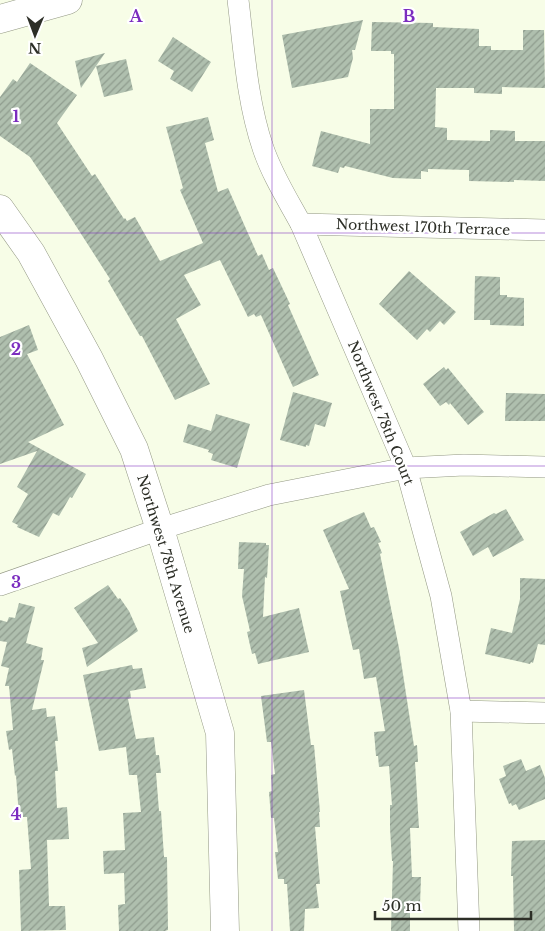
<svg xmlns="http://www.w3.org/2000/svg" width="545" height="931" viewBox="0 0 545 931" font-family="'Libre Baskerville',serif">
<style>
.building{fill:url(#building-hatch)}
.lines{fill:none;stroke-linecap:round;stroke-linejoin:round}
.minor-casing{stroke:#939884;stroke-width:22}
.tertiary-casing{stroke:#939884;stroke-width:29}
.minor{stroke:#fff;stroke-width:21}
.tertiary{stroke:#fff;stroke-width:28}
.grid{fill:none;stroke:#7b2cbf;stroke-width:1;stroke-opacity:0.55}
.labels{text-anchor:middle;stroke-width:4.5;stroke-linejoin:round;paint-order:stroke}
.street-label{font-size:14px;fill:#2d2f27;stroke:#fff}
.grid-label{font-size:16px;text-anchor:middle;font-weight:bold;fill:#7b2cbf;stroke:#fff;stroke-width:4.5;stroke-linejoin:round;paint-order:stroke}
</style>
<defs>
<pattern id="building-hatch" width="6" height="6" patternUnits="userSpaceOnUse" patternTransform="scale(1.25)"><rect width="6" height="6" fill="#afbfae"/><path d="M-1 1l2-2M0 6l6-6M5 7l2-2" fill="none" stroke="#8f9c8e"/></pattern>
</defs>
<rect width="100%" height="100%" fill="#f7fde7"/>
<!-- building -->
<g class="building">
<polygon points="363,20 355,50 352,50 353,58 348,77 292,88 282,35"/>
<polygon points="372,22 433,23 433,27 479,29 479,46 491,46 491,50 523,50 523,30 544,30 545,88 502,87 502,94 474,93 474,88 436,88 435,127 447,128 447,140 490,141 490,130 515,131 515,141 545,141 545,181 514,180 514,182 469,181 469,170 428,169 428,172 421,171 421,179 393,178 345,166 344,168 340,167 338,173 312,166 321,131 370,144 370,109 394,109 394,54 391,54 391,51 371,51"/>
<polygon points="173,37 211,62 192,92 170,79 174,71 158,61"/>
<polygon points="105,53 81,88 75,61"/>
<polygon points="126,59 133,90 104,97 96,66"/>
<polygon points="30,63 77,95 57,123 92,176 95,174 124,219 125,218 127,221 135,217 160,261 203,243 180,190 183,188 166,127 208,117 214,140 205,143 218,192 228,188 258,256 262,254 269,270 273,268 290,304 288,305 319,375 293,387 261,315 256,317 254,314 248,317 220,260 184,275 201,305 176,319 210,384 175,400 142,336 140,336 108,281 110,279 67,212 30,157 0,136 0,97 13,79 17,82"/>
<polygon points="409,271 456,312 444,325 440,321 430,332 427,329 417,340 379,304"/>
<polygon points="475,276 500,277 500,295 507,295 507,297 524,298 524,326 490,325 490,320 474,320"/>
<polygon points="29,325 38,350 27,354 64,425 28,442 86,474 72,498 70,497 59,516 53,513 39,537 17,527 18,525 12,522 28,494 17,487 37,451 0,464 0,337"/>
<polygon points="444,367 446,370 448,368 484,412 468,425 450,403 449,405 446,402 440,406 423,384"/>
<polygon points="293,392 332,403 325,427 315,424 309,446 306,445 306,447 280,440"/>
<polygon points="506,393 545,394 545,421 505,421"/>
<polygon points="216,414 250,424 237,468 211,460 213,454 208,452 209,450 183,442 188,424 211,431"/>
<polygon points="506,509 524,540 493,557 488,547 473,556 460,532 494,513 496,514"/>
<polygon points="364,512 371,528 374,527 381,542 378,543 382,553 380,554 399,648 414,746 417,745 418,762 415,762 419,828 410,828 412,877 421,877 420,905 414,905 414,909 410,909 410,931 391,931 393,861 392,861 390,828 390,805 392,805 389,766 379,767 378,756 376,756 374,732 385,731 376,677 364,679 359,649 353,650 340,591 349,589 323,530"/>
<polygon points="239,542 266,543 266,545 269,545 267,578 265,577 263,617 299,608 309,652 258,664 255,653 252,654 247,632 250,631 242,596 244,569 238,569"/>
<polygon points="520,578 545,579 545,645 538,644 533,663 531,662 530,664 485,654 491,628 512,633 520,599"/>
<polygon points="108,585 118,599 120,598 129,611 138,631 87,667 82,648 98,643 74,608"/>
<polygon points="19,603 35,607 26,643 43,648 41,660 44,660 32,710 46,708 47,717 55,716 58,741 55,741 58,771 55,771 57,808 67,807 69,839 47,840 49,906 65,906 66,930 21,931 19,870 31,869 27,817 19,817 16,775 15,776 12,749 9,750 6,731 13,730 9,686 5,686 9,668 1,666 7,642 0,641 0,620 7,622 9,617 15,618"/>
<polygon points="132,665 133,669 142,668 146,688 130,691 131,698 128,699 136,739 154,737 156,755 159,755 161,773 156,773 159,811 161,811 164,857 167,857 168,930 165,931 119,931 118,905 125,904 124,873 104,874 103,851 125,850 123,813 141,812 137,775 129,775 126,747 99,751 83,675"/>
<polygon points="304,690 311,745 314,745 320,812 319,812 320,827 315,827 320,884 316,884 319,908 305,909 304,931 290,931 287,884 284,884 284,879 278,879 275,852 278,852 274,818 271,818 269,792 272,791 271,775 275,774 271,742 267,742 261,696"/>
<polygon points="521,759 526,771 540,765 545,778 545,799 519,810 516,804 512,806 511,803 509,804 499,779 506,776 503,766"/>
<polygon points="545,840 545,931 514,931 513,876 511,876 512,841"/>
</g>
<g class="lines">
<defs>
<g id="minor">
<path d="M238,0C244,49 247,101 263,148C272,175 288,200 301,224L406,468L441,596L461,711L469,931"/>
<polyline points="301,224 545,230"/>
<polyline points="0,585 160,529 269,495 406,468 464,465 545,467"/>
<polyline points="461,711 545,713"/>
</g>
<g id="tertiary">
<polyline points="0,19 68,0"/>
<polyline points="0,209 31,253 89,359 134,449 160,529 220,733 225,931"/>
</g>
</defs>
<!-- minor casing -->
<use href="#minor" class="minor-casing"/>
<!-- tertiary casing -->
<use href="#tertiary" class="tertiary-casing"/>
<!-- minor -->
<use href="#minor" class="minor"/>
<!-- tertiary -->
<use href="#tertiary" class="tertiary"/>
</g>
<!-- grid -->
<path class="grid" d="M272,0V931M0,233H545M0,466H545M0,698H545"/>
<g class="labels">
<!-- street labels -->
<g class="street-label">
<text transform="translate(423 227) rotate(2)" y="5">Northwest 170th Terrace</text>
<text transform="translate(381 413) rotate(68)" y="5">Northwest 78th Court</text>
<text transform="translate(166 554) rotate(73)" y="5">Northwest 78th Avenue</text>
</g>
</g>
<g class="grid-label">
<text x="136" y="22">A</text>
<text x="409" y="22">B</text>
<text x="16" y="122">1</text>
<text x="16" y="355">2</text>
<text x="16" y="588">3</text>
<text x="16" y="820">4</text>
</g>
<!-- north arrow -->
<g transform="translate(35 35) rotate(181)" stroke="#ffffff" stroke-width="4" paint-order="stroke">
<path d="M0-4L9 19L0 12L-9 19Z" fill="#2d2f27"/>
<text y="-8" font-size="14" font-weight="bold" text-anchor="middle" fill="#2d2f27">N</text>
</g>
<!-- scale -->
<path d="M375 911v8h156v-8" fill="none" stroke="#2d2f27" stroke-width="2.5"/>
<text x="382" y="911" font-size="15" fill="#2d2f27" stroke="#ffffff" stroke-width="4" paint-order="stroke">50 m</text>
</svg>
